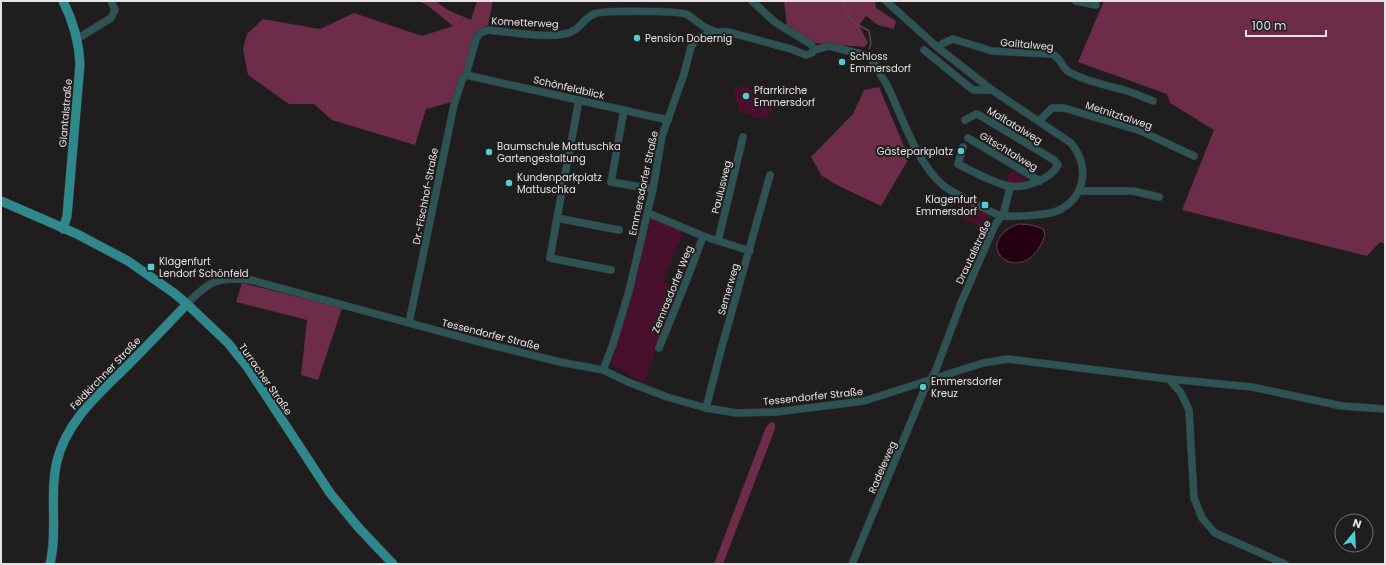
<svg xmlns="http://www.w3.org/2000/svg" width="1386" height="565" viewBox="0 0 1386 565" font-family="Poppins,sans-serif">
<style>
.green{fill:#49102b}
.forest{fill:#6d2c48}
.water{fill:#240010;stroke:#5e444f}
.lines{fill:none;stroke-linecap:round;stroke-linejoin:round}
.stream{stroke:#5e444f;stroke-width:1.5}
.minor-casing{stroke:#3b393a;stroke-width:8}
.major-casing{stroke:#3b393a;stroke-width:10}
.minor{stroke:#2d5355;stroke-width:7}
.major{stroke:#2f888b;stroke-width:9}
.poi-dot{fill:#51ccd1;stroke:#201d1e;stroke-width:1.5}
.labels{text-anchor:middle;stroke-width:4;stroke-linejoin:round;paint-order:stroke}
.street-label{font-size:10px;fill:#e4e2e3;stroke:#201d1e}
.poi-label{font-size:10px;fill:#e4e2e3;stroke:#201d1e;text-anchor:start}
</style>
<rect width="100%" height="100%" fill="#201d1e"/>
<!-- green -->
<g class="green">
<path d="M742,86L753,89L760,98L763,97L772,110L765,120C755,118 747,114 738,110V104L734,97V93L736,88Z"/>
<path d="M1011,169L1027,179C1023,186 1012,183 1005,183Z"/>
<polygon points="961,200 992,215 985,229 956,215"/>
<polygon points="651,217 684,232 662,282 679,287 644,383 610,364 610,359 631,292"/>
</g>
<!-- forest -->
<g class="forest">
<polygon points="418,1 435,1 448,10 471,20 477,1 493,1 488,25 474,34 463,73 452,102 426,109 415,145 332,120 314,104 289,104 248,75 243,49 247,34 263,19 320,29 354,13 422,36 453,26 427,5"/>
<polygon points="784,1 875,1 876,8 896,21 894,29 878,25 866,16 859,25 868,43 864,47 814,43 787,27"/>
<polygon points="1104,1 1385,1 1385,244 1380,242 1367,256 1182,210 1214,130 1170,103 1167,94 1078,62"/>
<polygon points="879,87 909,158 881,206 837,185 822,176 811,157 853,114 864,90"/>
<polygon points="242,283 342,308 318,380 301,375 307,320 236,302"/>
<polygon points="771,422 775,423 775,429 723,564 714,564 766,427"/>
</g>
<!-- water -->
<path class="water" d="M1018,224C1027,224 1034,225 1043,229L1045,235C1026,293 965,246 1018,224Z"/>
<g class="lines">
<!-- stream -->
<polyline class="stream" points="841,1 853,22 869,31 871,44 869,49"/>
<defs>
<g id="minor">
<polyline points="752,1 776,23 811,44 814,50"/>
<polyline points="1076,1 1096,5"/>
<polyline points="77,39 111,18 115,10 111,1"/>
<path d="M937,47L948,41L953,39L992,51L1052,54C1063,59 1061,69 1071,73C1088,82 1106,85 1124,90C1134,93 1143,97 1153,101"/>
<path d="M814,50L829,46L869,56C875,66 882,76 888,87C903,119 917,164 944,186C950,191 997,216 1003,216C1014,217 1048,215 1057,211C1086,198 1090,166 1071,143L992,90L937,47L886,1"/>
<polyline points="924,50 973,90 992,90"/>
<polyline points="466,75 668,120"/>
<polyline points="579,100 557,218 619,230"/>
<polyline points="624,110 611,182 653,189"/>
<polyline points="1039,121 1052,108 1064,108 1141,131 1194,156"/>
<polyline points="968,138 1040,181"/>
<path d="M963,147L958,164C972,171 993,183 1009,186C1025,189 1051,179 1058,165L1054,160L979,115L976,114L965,120"/>
<polyline points="1079,191 1133,191 1159,197"/>
<polyline points="648,213 703,236 750,251"/>
<polyline points="557,218 550,258 611,270"/>
<polyline points="718,241 743,137"/>
<path d="M187,304C209,281 218,276 251,280L483,343L560,362L603,370L628,382L667,397L706,408L737,413L776,412L864,401L983,363L1008,359L1169,379L1181,393L1189,410L1194,498L1202,518L1215,533L1285,564"/>
<path d="M409,323L454,105L462,80L466,75L476,39L480,33L488,30C509,32 544,38 564,34C581,31 582,19 594,14C603,10 677,11 686,14C691,16 694,20 699,23C703,27 710,29 715,32"/>
<path d="M659,348C674,311 690,274 703,236"/>
<polyline points="603,370 613,344 629,291 653,189 662,136 684,74 691,47 697,38 705,35 715,32 728,32 791,49 806,55 812,53 814,50"/>
<polyline points="1169,379 1252,387 1342,406 1385,409"/>
<polyline points="706,408 721,350 770,175"/>
<polyline points="852,564 925,388 935,372 961,303 994,227 1004,212 1010,187"/>
</g>
<g id="major">
<polyline points="1,201 77,234 128,261 174,293 187,304 228,343 248,368 330,493 358,527 393,564"/>
<path d="M63,229L67,216L80,64C79,41 73,21 63,1"/>
<path d="M50,564C58,530 49,495 57,461C67,420 100,393 128,365C148,345 168,324 187,304"/>
</g>
</defs>
<!-- minor casing -->
<use href="#minor" class="minor-casing"/>
<!-- major casing -->
<use href="#major" class="major-casing"/>
<!-- minor -->
<use href="#minor" class="minor"/>
<!-- major -->
<use href="#major" class="major"/>
</g>
<!-- markers -->
<g class="poi-dot">
<circle cx="637" cy="38" r="4"/>
<circle cx="842" cy="62" r="4"/>
<circle cx="746" cy="96" r="4"/>
<circle cx="961" cy="151" r="4"/>
<circle cx="489" cy="152" r="4"/>
<circle cx="509" cy="183" r="4"/>
<rect x="981" y="201" width="8" height="8" rx="2"/>
<rect x="147" y="263" width="8" height="8" rx="2"/>
<circle cx="923" cy="387" r="4"/>
</g>
<g class="labels">
<!-- street labels -->
<g class="street-label">
<text transform="translate(525 22) rotate(3)" y="4">Kometterweg</text>
<text transform="translate(1027 44) rotate(5)" y="4">Gailtalweg</text>
<text transform="translate(569 87) rotate(13)" y="4">Schönfeldblick</text>
<text transform="translate(65 113) rotate(-85)" y="4">Glantalstraße</text>
<text transform="translate(1119 115) rotate(18)" y="4">Metnitztalweg</text>
<text transform="translate(1015 125) rotate(31)" y="4">Maltatalweg</text>
<text transform="translate(1009 151) rotate(31)" y="4">Gitschtalweg</text>
<text transform="translate(643 183) rotate(-78)" y="4">Emmersdorfer Straße</text>
<text transform="translate(721 187) rotate(-76)" y="4">Paulusweg</text>
<text transform="translate(425 196) rotate(-79)" y="4">Dr.-Fischhof-Straße</text>
<text transform="translate(973 252) rotate(-65)" y="4">Drautalstraße</text>
<text transform="translate(672 289) rotate(-68)" y="4">Zemrasdorfer Weg</text>
<text transform="translate(728 289) rotate(-74)" y="4">Semerweg</text>
<text transform="translate(491 334) rotate(14)" y="4">Tessendorfer Straße</text>
<text transform="translate(105 373) rotate(-46)" y="4">Feldkirchner Straße</text>
<text transform="translate(266 379) rotate(55)" y="4">Turracher Straße</text>
<text transform="translate(813 396) rotate(-6)" y="4">Tessendorfer Straße</text>
<text transform="translate(882 467) rotate(-67)" y="4">Radeleweg</text>
</g>
<!-- poi labels -->
<g class="poi-label">
<text x="645" y="42">Pension Dobernig</text>
<text x="850" y="60">Schloss<tspan x="850" dy="12">Emmersdorf</tspan></text>
<text x="754" y="94">Pfarrkirche<tspan x="754" dy="12">Emmersdorf</tspan></text>
<text x="497" y="150">Baumschule Mattuschka<tspan x="497" dy="12">Gartengestaltung</tspan></text>
<text x="953" y="155" text-anchor="end">Gästeparkplatz</text>
<text x="517" y="181">Kundenparkplatz<tspan x="517" dy="12">Mattuschka</tspan></text>
<text x="977" y="203" text-anchor="end">Klagenfurt<tspan x="977" dy="12">Emmersdorf</tspan></text>
<text x="159" y="265">Klagenfurt<tspan x="159" dy="12">Lendorf Schönfeld</tspan></text>
<text x="931" y="385">Emmersdorfer<tspan x="931" dy="12">Kreuz</tspan></text>
</g>
</g>
<!-- border -->
<rect width="1386" height="565" fill="none" stroke="#e4e2e3" stroke-width="4"/>
<!-- north arrow -->
<g transform="translate(1354 533) rotate(18)"><circle r="19" fill="#201d1e" stroke="#6e6c6d"/>
<path d="M0-3L7 15L0 10L-7 15Z" fill="#51ccd1"/>
<text y="-6" font-size="11" font-weight="bold" text-anchor="middle" fill="#e4e2e3">N</text>
</g>
<!-- scale -->
<path d="M1246 30v6h80v-6" fill="none" stroke="#e4e2e3" stroke-width="2"/>
<text x="1252" y="30" font-size="12" fill="#e4e2e3" stroke="#201d1e" stroke-width="3" paint-order="stroke">100 m</text>
</svg>
